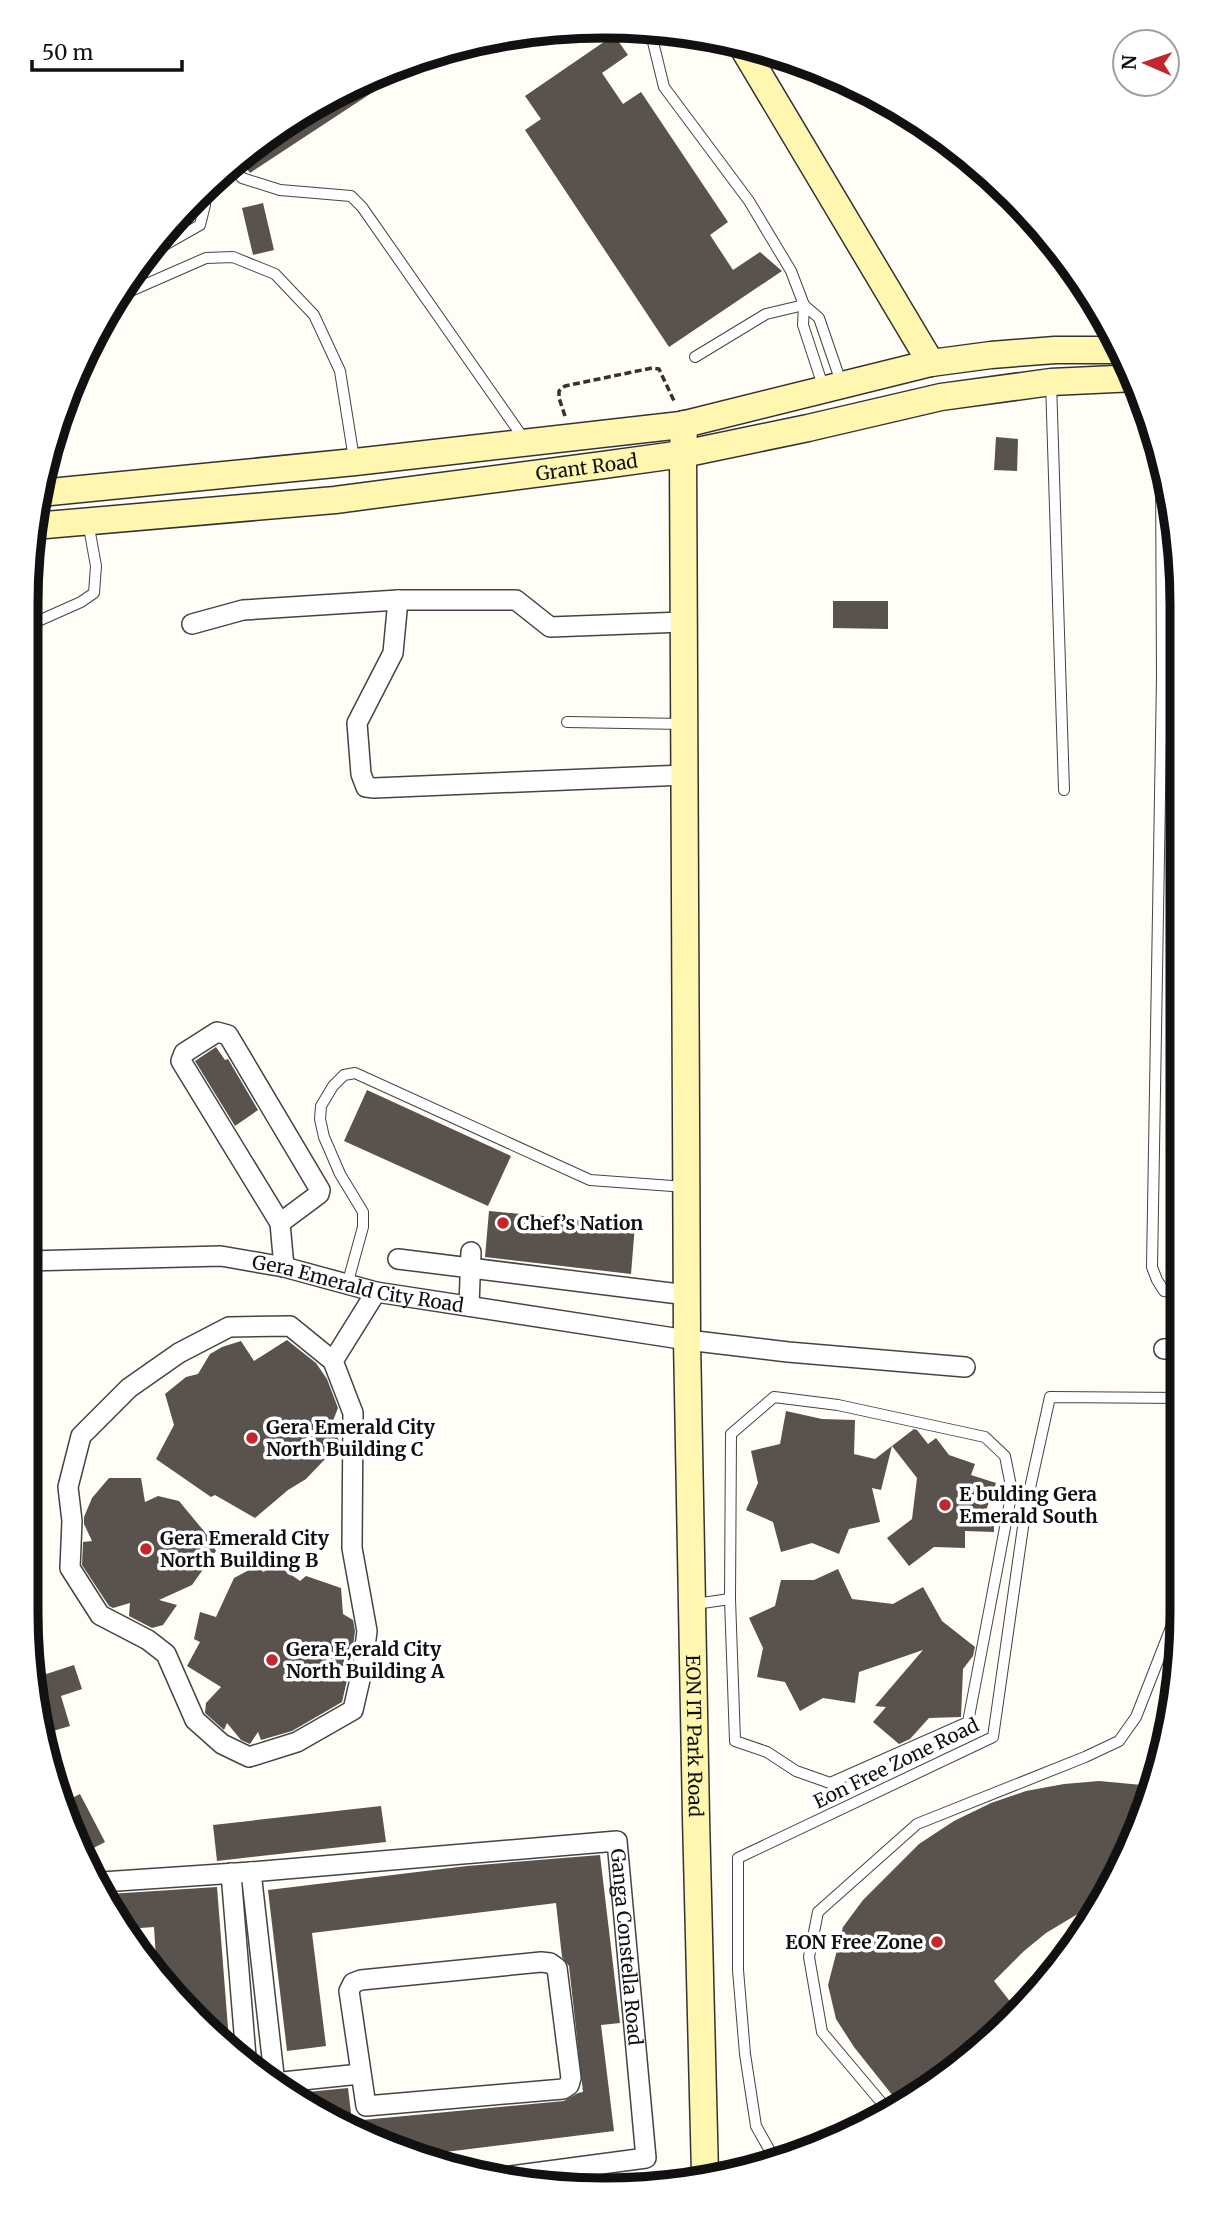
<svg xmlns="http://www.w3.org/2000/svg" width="1209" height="2216" viewBox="0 0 1209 2216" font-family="Merriweather,serif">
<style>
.building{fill:#5a524d}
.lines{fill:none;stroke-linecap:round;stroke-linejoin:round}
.lane-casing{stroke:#444;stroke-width:12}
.street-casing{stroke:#444;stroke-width:22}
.secondary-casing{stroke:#333;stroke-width:29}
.path{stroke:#333;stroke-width:3.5;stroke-dasharray:7 3.5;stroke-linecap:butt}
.lane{stroke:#fff;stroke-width:10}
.street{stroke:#fff;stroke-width:19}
.secondary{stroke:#fff6b0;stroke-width:26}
.poi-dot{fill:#c4262e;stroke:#fff;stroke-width:2.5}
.labels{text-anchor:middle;stroke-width:7;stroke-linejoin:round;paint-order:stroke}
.street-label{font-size:19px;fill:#111;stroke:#fff}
.poi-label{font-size:19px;font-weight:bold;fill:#111;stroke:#fff;text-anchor:start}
.rim{fill:none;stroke:#111;stroke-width:9}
</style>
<rect width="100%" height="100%" fill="#fffdf5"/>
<!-- building -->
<g class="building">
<polygon points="614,35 628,55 602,73 623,104 641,92 728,222 710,235 733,270 760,252 782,271 669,347 525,130 541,119 525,96"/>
<polygon points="399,67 402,73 250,173 239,158 252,146 348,86"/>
<polygon points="263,203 274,250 253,255 242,208"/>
<polygon points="996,437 1018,439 1017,471 994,470"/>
<polygon points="833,601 888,601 888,629 833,628"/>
<polygon points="216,1047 225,1060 228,1059 258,1110 235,1126 195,1061"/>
<polygon points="367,1090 511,1156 488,1206 344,1141"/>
<polygon points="489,1211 635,1225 631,1274 485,1257"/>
<polygon points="287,1340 316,1363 327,1379 338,1408 331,1426 341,1444 340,1452 327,1457 306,1479 288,1490 255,1518 215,1495 211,1497 156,1459 174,1425 165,1394 186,1377 198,1374 210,1354 222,1347 241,1341 254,1361"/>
<polygon points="786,1411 822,1419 855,1420 854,1454 875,1459 914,1429 917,1430 928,1444 936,1438 949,1455 975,1464 971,1475 996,1483 984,1516 994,1516 994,1532 965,1531 965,1548 934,1547 909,1566 887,1538 912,1519 917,1478 892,1446 881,1490 872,1488 880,1522 849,1529 839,1554 812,1543 781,1552 773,1522 746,1510 758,1483 751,1451 780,1444"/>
<polygon points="109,1478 141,1478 145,1502 158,1496 179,1501 208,1536 216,1551 192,1585 159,1600 177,1605 163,1625 152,1628 129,1616 130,1603 113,1608 109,1606 82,1565 83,1542 92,1541 84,1524 84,1517 92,1498"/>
<polygon points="260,1564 263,1572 277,1565 300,1581 306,1576 341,1588 343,1614 353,1620 355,1631 351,1662 330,1672 347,1680 342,1702 292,1731 261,1740 258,1732 250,1744 241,1740 227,1723 224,1730 205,1713 206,1703 221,1687 187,1666 200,1642 194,1639 200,1612 216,1617 234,1578"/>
<polygon points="838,1569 852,1599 893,1604 923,1587 942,1621 975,1647 973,1656 963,1669 961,1717 929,1718 910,1739 899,1744 873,1722 886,1707 875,1706 923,1650 859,1672 855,1703 823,1698 800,1711 785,1682 757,1677 763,1648 749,1618 775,1606 781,1580 814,1580"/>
<polygon points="74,1665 82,1689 61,1696 70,1726 46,1733 37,1677"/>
<polygon points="1099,1781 1153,1786 1105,1900 1103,1904 1076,1915 1046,1933 1024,1951 994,1981 1016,2009 986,2046 897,2101 854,2047 836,2019 828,1985 843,1927 863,1900 919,1844 954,1821 991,1803 1026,1791 1064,1784"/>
<polygon points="80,1794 105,1842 86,1852 60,1804"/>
<polygon points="381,1806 386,1842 217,1861 213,1825"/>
<polygon points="600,1855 620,2023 601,2025 614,2131 421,2155 287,2094 348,2088 352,2121 564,2101 578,2093 583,2092 569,1966 562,1957 556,1903 312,1933 326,2046 287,2051 268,1890 467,1866"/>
<polygon points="217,1887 229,2041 157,1974 154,1927 127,1929 109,1894"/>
</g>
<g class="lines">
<defs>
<g id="lane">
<polyline points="652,38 664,87 749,201 791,271 804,305 766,314 695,357"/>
<polyline points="232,165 242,178 280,190 351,196 362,207 524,439"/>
<polyline points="147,255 200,225 205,205 202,193"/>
<polyline points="117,297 206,258 233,257 275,274 314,315 340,371 354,459"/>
<polyline points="1051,382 1064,790"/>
<polyline points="824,389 803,325 804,305 819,318 842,385"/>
<polyline points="1161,466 1162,678 1152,1267 1157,1280 1164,1291 1180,1293"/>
<polyline points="27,626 81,602 94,593 96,566 88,522"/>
<polyline points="1162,678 1178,678"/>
<polyline points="567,722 683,724"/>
<polyline points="347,1285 363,1227 363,1212 340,1174 324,1137 320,1119 321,1106 333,1086 344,1075 355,1073 590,1180 686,1187"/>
<polygon points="774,1397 838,1405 985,1437 1005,1456 1012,1491 968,1722 830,1783 796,1771 767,1752 735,1741 730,1599 731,1434"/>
<polyline points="695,1604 730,1599"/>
<polyline points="886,2108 822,2032 809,1957 818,1912 917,1824 1085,1757 1119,1741 1136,1717 1181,1602"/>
<polyline points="774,2158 756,2126 745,2054 738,1970 738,1858 993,1737 1026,1506 1050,1397 1181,1398"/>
</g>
<g id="street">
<polyline points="683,622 550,627 516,600 398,600 393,653 357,723 361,774 366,787 374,788 684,775"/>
<polyline points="192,624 243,610 398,600"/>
<polyline points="280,1223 181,1061 184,1053 217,1032 228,1035 320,1190 319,1194 280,1223 284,1267"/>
<polyline points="398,1259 687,1295"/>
<path id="s1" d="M27,1261L221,1256L284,1267L376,1292L687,1340L788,1352L965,1367"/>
<polyline points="469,1306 471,1252"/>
<polyline points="1164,1349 1181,1348"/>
<polyline points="333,1361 353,1413 352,1548 367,1631 362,1671 353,1710 297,1742 249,1757 222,1744 195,1720 166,1654 148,1640 100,1615 70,1568 72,1521 68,1487 81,1436 129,1388 179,1353 229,1327 290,1326 333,1361 376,1292"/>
<polyline points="251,1872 275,2084"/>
<polyline points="231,1873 246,2057"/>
<path id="s2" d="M102,1882L251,1872L617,1841L646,2158L511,2176"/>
<polygon points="541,1962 550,1963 557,1968 571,2078 569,2085 563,2089 366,2106 349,1991 353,1983 361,1980"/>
<polyline points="273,2083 360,2074"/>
</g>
<g id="secondary">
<polyline points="742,46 931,363"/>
<path id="s3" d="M684,424L683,454L687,1340L696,1818L705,2174"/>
<polyline points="40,493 355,462 681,425 931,363 991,355 1055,350 1121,350"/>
<path id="s4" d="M34,526L335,500L603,465L683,454L808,428L941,397L1051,382L1136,378"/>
</g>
</defs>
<!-- lane casing -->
<use href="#lane" class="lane-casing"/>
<!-- street casing -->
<use href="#street" class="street-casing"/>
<!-- secondary casing -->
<use href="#secondary" class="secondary-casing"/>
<!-- path -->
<polyline class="path" points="565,416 559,398 559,391 565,386 652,368 659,369 675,403"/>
<!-- lane -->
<use href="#lane" class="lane"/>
<!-- street -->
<use href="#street" class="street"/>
<!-- secondary -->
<use href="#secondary" class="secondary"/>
</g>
<!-- markers -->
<g class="poi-dot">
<circle cx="503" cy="1223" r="7"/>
<circle cx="252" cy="1438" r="7"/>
<circle cx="945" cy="1505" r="7"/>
<circle cx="146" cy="1549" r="7"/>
<circle cx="272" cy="1660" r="7"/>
<circle cx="937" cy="1942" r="7"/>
</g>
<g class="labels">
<!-- street labels -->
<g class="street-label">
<text dy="7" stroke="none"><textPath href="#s4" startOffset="556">Grant Road</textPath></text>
<text dy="7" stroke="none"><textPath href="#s1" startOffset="334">Gera Emerald City Road</textPath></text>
<text dy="7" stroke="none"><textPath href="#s3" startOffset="1312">EON IT Park Road</textPath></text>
<text transform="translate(896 1763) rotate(-26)" y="7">Eon Free Zone Road</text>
<text dy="7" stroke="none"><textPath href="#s2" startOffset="623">Ganga Constella Road</textPath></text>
</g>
<!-- poi labels -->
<g class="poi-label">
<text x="517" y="1230">Chef’s Nation</text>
<text x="266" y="1434">Gera Emerald City<tspan x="266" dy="22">North Building C</tspan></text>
<text x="959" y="1501">E bulding Gera<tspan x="959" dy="22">Emerald South</tspan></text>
<text x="160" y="1545">Gera Emerald City<tspan x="160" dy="22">North Building B</tspan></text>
<text x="286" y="1656">Gera E,erald City<tspan x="286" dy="22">North Building A</tspan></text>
<text x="923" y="1949" text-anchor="end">EON Free Zone</text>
</g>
</g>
<!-- crop -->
<path d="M0 0H1209V2216H0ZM604 38H604A566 566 0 0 1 1170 604V1612A566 566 0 0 1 604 2178H604A566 566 0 0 1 38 1612V604A566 566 0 0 1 604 38Z" fill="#fff" fill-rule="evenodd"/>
<path class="rim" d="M604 38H604A566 566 0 0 1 1170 604V1612A566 566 0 0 1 604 2178H604A566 566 0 0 1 38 1612V604A566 566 0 0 1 604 38Z"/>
<!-- north arrow -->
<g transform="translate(1146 63) rotate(272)"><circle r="33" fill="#ffffff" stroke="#a0a0a0" stroke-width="2"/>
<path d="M0-5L12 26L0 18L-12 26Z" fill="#c4262e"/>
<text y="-10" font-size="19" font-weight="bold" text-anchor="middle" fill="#111111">N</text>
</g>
<!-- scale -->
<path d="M32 60v10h150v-10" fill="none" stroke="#111111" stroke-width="3.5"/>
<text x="42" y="60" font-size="21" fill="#111111" stroke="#ffffff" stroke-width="5" paint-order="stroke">50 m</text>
</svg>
